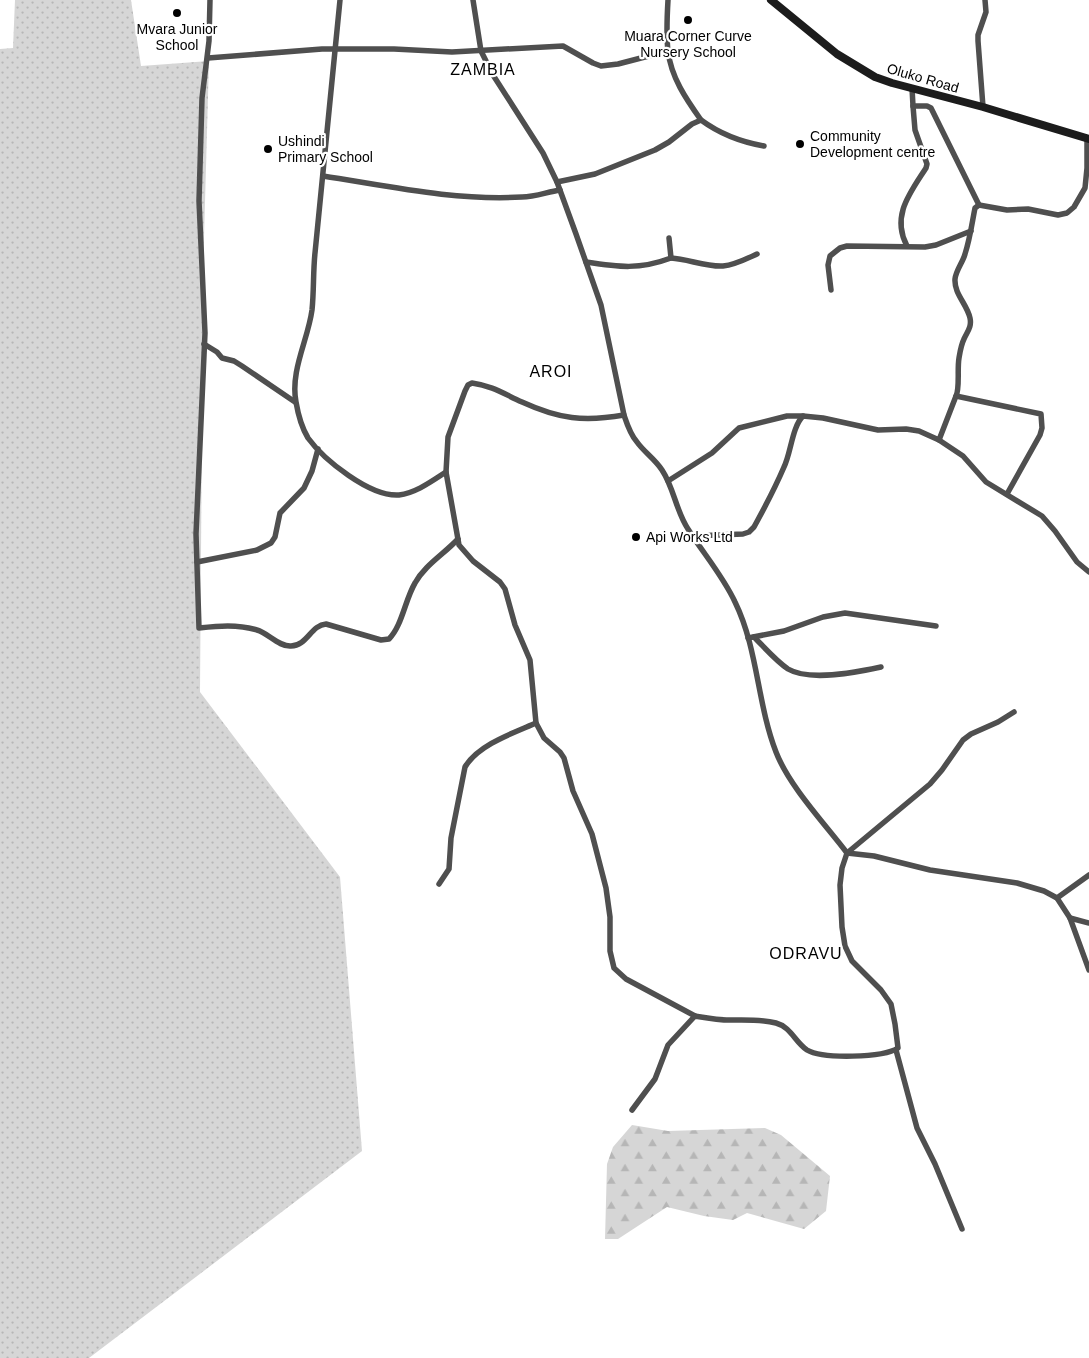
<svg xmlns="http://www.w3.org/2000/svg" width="1089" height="1358" viewBox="0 0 1089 1358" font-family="Helvetica,sans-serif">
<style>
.grass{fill:url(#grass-dots)}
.forest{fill:url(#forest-firs)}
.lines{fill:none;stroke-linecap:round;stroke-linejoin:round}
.minor{stroke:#4f4f4f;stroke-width:5.5}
.secondary{stroke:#1c1c1c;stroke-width:8}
.poi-dot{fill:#000;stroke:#fff;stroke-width:2}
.labels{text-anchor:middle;stroke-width:4.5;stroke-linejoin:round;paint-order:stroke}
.poi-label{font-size:14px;fill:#000;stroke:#fff;text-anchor:start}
.street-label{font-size:14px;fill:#000;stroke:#fff}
.quarter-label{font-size:16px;letter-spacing:1px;fill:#000;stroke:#fff}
</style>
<defs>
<pattern id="grass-dots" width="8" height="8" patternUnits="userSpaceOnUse" patternTransform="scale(1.25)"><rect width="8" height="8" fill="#d6d6d6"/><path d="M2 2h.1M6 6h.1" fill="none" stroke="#b6b6b6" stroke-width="1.8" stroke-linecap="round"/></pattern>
<pattern id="forest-firs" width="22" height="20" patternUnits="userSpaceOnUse" patternTransform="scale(1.25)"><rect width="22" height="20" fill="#d6d6d6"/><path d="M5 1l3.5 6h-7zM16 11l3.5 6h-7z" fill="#b6b6b6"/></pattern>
</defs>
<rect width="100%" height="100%" fill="#fff"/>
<!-- grass -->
<polygon class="grass" points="15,0 131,0 141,66 209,61 203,273 200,692 340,877 362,1151 89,1358 0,1358 0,49 13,48"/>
<!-- forest -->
<polygon class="forest" points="632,1125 668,1131 765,1128 781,1135 830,1176 826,1211 804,1229 747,1213 733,1220 704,1216 667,1207 618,1239 605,1239 607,1164 613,1147"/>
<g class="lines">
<!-- minor -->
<g class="minor">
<path d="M210,0L209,41L202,98L199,201L205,333L196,534L199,628C218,626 237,624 257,630C268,633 279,647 291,646C307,646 311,625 326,624L381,640L389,639C402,626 405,600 415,583C425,565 444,554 458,539"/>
<path d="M340,0C331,84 324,169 315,253C313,272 314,291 312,310C308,340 290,371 296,402C298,414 302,428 308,438C324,460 370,497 399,495C416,493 432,481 446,472L448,437L465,391L468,385L472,383C493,386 504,394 522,402C559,419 584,422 624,415"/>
<path d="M473,0L481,51L493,75L543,153L557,182L576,234L601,305L624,415C627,424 630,434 637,442C644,452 655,459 662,470C674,488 676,511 688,529C703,553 723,576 735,602C758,649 757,703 776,752C789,786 825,824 847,853L874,856L930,870L1017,883L1044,891L1057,898L1070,918L1089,970"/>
<path d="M668,0C667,17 666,34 668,51C671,77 686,99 701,120"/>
<polyline points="208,58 322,49 394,49 452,52 563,46 593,63 601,66 618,64 668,51"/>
<polyline points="912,88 913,106 927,106 931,108 979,205"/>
<polyline points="983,107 978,41 978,35 986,12 985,0"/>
<path d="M323,176C388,186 455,201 522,197C535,197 547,192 560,190"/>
<path d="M557,182L595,174L655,150L669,142L692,124L701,120C720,134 741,142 764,146"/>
<path d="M907,246C891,216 910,193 926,168L927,164L915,130L913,106"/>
<path d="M671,258C688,259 706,267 723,266C735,265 746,259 757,254"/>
<path d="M586,262C619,267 639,270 671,258L669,238"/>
<polyline points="831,290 828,265 830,256 840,248 847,246 925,247 936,245 971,231"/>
<polyline points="204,344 217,352 222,358 234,361 242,366 295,402"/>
<path d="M956,396C960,389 957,369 959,358C960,352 961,345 964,339C967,332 972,327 970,318C967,304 954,294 955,279C956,270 963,262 965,254C970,239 972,223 975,208L979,205L1007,210L1028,209L1058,215L1067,213L1074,207L1085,188L1087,168V138"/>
<polyline points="939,440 963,456 986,482 1042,516 1055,531 1077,562 1089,572"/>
<polyline points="446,472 459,545 473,561 500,582 505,589 515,625 530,660 536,723 544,738 560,752 564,758 573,791 592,834 606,888 610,917 610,951 614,968 626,979 695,1016"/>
<polyline points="668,481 712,453 739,428 787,416 803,416"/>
<path d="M693,536L743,534L749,532L754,527C765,507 775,488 784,467C791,453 792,427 803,416L823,418L878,430L906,429L919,431L939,440L956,396L1041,414L1042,428L1040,435L1007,494"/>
<polyline points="197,562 257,550 271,543 275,537 280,513 304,488 312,471 318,449"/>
<path d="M754,637C765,648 776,661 788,669C810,682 858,672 881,667"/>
<polyline points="748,638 784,631 823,617 845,613 936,626"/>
<path d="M439,884L449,869L451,838L465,767C478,745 513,733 536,723"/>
<polyline points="1057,898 1089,875"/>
<polyline points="1070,918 1089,923"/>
<polyline points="896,1050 917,1128 935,1164 962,1229"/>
<path d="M632,1110L655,1079L668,1045L695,1016C707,1018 718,1020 730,1020C745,1020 761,1019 776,1023C791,1027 795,1042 807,1050C822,1059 883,1058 898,1048L895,1024L891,1004L881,990L852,961L845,946L842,927L840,885L842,868L847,853L930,784L942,770L963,740L971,734L998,722L1014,712"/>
</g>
<!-- secondary -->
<polyline class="secondary" points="771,0 837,54 875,77 892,83 983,107 1089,139"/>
</g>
<!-- markers -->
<g class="poi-dot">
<circle cx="177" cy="13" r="5"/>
<circle cx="688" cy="20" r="5"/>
<circle cx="800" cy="144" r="5"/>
<circle cx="268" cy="149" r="5"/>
<circle cx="636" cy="537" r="5"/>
</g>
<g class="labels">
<!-- poi labels -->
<g class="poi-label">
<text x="177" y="34" text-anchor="middle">Mvara Junior<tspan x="177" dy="16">School</tspan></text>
<text x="688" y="41" text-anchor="middle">Muara Corner Curve<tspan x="688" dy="16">Nursery School</tspan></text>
<text x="810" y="141">Community<tspan x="810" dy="16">Development centre</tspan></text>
<text x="278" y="146">Ushindi<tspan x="278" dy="16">Primary School</tspan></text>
<text x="646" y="542">Api Works Ltd</text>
</g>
<!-- street labels -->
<g class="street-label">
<text transform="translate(923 78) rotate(16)" y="5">Oluko Road</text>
</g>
<!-- quarter labels -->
<g class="quarter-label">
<text x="483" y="75">ZAMBIA</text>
<text x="551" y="377">AROI</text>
<text x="806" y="959">ODRAVU</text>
</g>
</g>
</svg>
